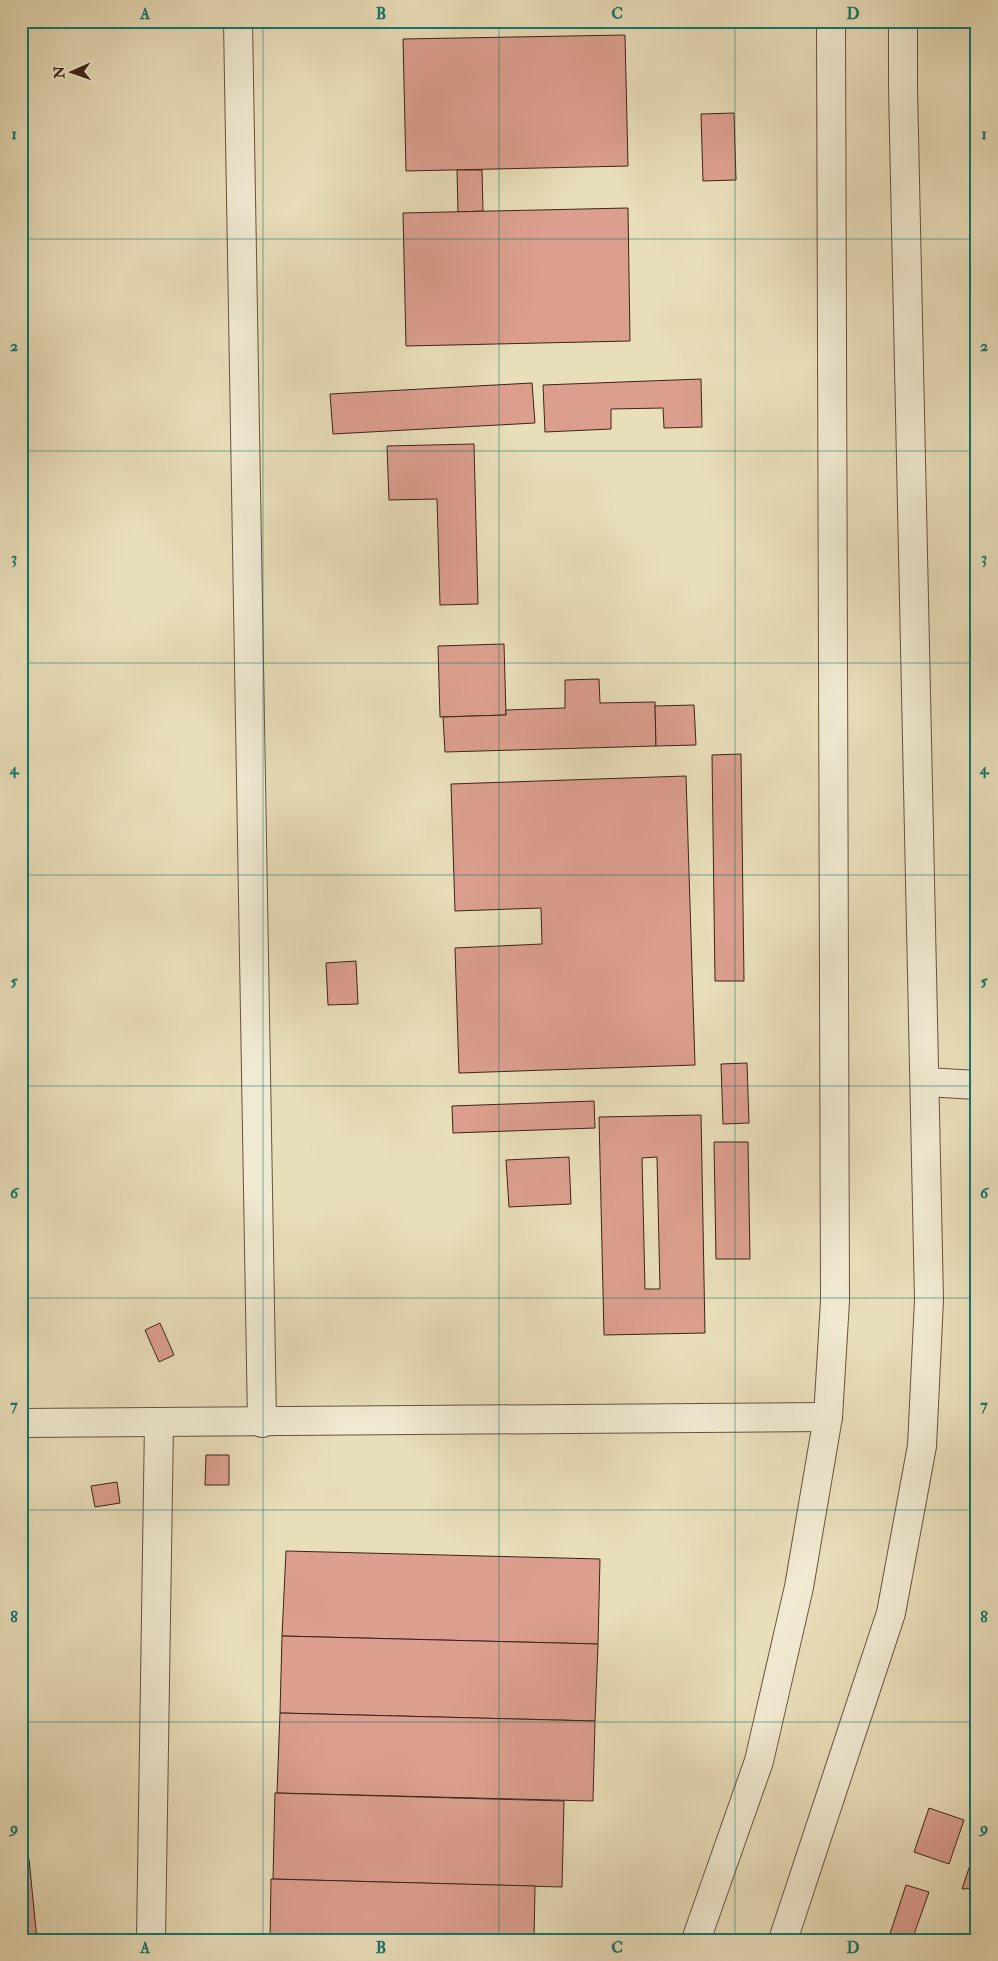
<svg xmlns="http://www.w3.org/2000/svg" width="998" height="1961" viewBox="0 0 998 1961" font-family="'IM FELL Double Pica',serif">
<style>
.building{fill:#dc9f8f;stroke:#3c2415;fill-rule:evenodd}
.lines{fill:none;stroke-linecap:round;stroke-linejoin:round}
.minor-casing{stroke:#67523e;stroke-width:30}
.minor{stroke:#f1ead2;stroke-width:28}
.grid{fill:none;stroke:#0f766e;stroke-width:1;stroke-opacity:0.55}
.neatline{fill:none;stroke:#0f766e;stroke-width:2}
.grid-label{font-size:16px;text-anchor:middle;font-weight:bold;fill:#0f766e}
</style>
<rect width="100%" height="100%" fill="#e9deba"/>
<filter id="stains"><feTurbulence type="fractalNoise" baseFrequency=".004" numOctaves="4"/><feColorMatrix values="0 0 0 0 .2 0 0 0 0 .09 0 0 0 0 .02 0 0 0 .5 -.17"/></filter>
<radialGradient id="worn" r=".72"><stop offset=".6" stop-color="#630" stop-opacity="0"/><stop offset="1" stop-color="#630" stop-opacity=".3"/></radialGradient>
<!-- building -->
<g class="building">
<polygon points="625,35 628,166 406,171 403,39"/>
<polygon points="734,113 736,180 703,181 701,114"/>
<polygon points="457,170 482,170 483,211 458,212"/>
<polygon points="628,208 630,341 406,346 403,213"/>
<polygon points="701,379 702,427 664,428 663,408 611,409 611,429 545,432 543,385"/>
<polygon points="532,383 535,423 333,434 330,394"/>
<polygon points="474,444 478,604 440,605 437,499 389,500 387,446"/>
<polygon points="504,644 506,715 440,717 438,646"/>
<polygon points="599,679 600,703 655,702 656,746 445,752 443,717 506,715 506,710 565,708 565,680"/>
<polygon points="694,705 696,745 656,746 655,706"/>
<polygon points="741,754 744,981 715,981 712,755"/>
<polygon points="686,776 695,1065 459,1073 455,948 542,944 541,908 455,911 451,784"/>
<polygon points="356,961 358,1004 328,1005 326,963"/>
<polygon points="747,1063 749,1123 723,1124 721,1064"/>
<polygon points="594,1101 595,1128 453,1133 452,1106"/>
<path d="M701,1115L705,1333L604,1335L599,1117ZM657,1157L660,1289H645L642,1158Z"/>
<polygon points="714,1142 748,1142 750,1259 716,1259"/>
<polygon points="569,1157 571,1204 509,1207 506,1160"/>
<polygon points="160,1323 174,1355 159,1362 145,1330"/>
<polygon points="206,1455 229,1455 229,1485 205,1485"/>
<polygon points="117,1482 120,1503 95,1507 91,1486"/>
<polygon points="286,1551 600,1559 598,1644 282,1636"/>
<polygon points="282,1636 598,1644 595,1721 280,1713"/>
<polygon points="280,1713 595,1721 593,1801 277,1793"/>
<polygon points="275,1793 564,1801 562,1887 273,1879"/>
<polygon points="929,1808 964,1820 949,1864 914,1852"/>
<polygon points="977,1844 977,1888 962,1889"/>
<polygon points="29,1859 37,1940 21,1940 21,1860"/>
<polygon points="271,1879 535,1886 534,1940 270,1940"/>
<polygon points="906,1885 929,1892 912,1940 888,1940"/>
</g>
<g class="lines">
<defs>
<g id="minor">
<polyline points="238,21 262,1423"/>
<polyline points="926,1082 977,1085"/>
<polyline points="21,1423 828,1417"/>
<polyline points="151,1940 159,1423"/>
<polyline points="696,1940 759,1761 799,1587 828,1417 835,1301 831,21"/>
<polyline points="783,1940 891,1613 922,1446 929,1300 903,87 903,21"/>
</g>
</defs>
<!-- minor casing -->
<use href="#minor" class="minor-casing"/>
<!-- minor -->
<use href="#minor" class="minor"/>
</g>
<!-- grid -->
<path class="grid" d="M263,21V1940M499,21V1940M735,21V1940M21,239H977M21,451H977M21,663H977M21,875H977M21,1086H977M21,1298H977M21,1510H977M21,1722H977"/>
<!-- margin -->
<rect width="998" height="1961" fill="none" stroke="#e9deba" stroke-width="55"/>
<!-- north arrow -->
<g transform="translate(72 72) rotate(268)" stroke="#f1ead2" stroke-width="4" paint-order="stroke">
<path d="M0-4L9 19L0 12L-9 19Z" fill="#3c2415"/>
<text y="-8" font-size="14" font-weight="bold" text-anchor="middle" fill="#3c2415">N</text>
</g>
<rect x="28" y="28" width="942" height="1906" class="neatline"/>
<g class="grid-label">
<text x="145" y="19">A</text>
<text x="381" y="19">B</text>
<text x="617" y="19">C</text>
<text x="853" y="19">D</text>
<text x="14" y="139">1</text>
<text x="984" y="139">1</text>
<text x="14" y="351">2</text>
<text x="984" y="351">2</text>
<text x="14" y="563">3</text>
<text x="984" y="563">3</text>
<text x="14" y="774">4</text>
<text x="984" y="774">4</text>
<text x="14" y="986">5</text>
<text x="984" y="986">5</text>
<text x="14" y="1198">6</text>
<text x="984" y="1198">6</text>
<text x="14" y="1410">7</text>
<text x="984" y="1410">7</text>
<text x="14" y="1622">8</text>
<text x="984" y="1622">8</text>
<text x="14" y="1833">9</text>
<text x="984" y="1833">9</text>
<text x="145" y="1953">A</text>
<text x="381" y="1953">B</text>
<text x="617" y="1953">C</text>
<text x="853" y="1953">D</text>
</g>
<rect width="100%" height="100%" filter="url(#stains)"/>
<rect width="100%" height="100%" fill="url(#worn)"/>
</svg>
